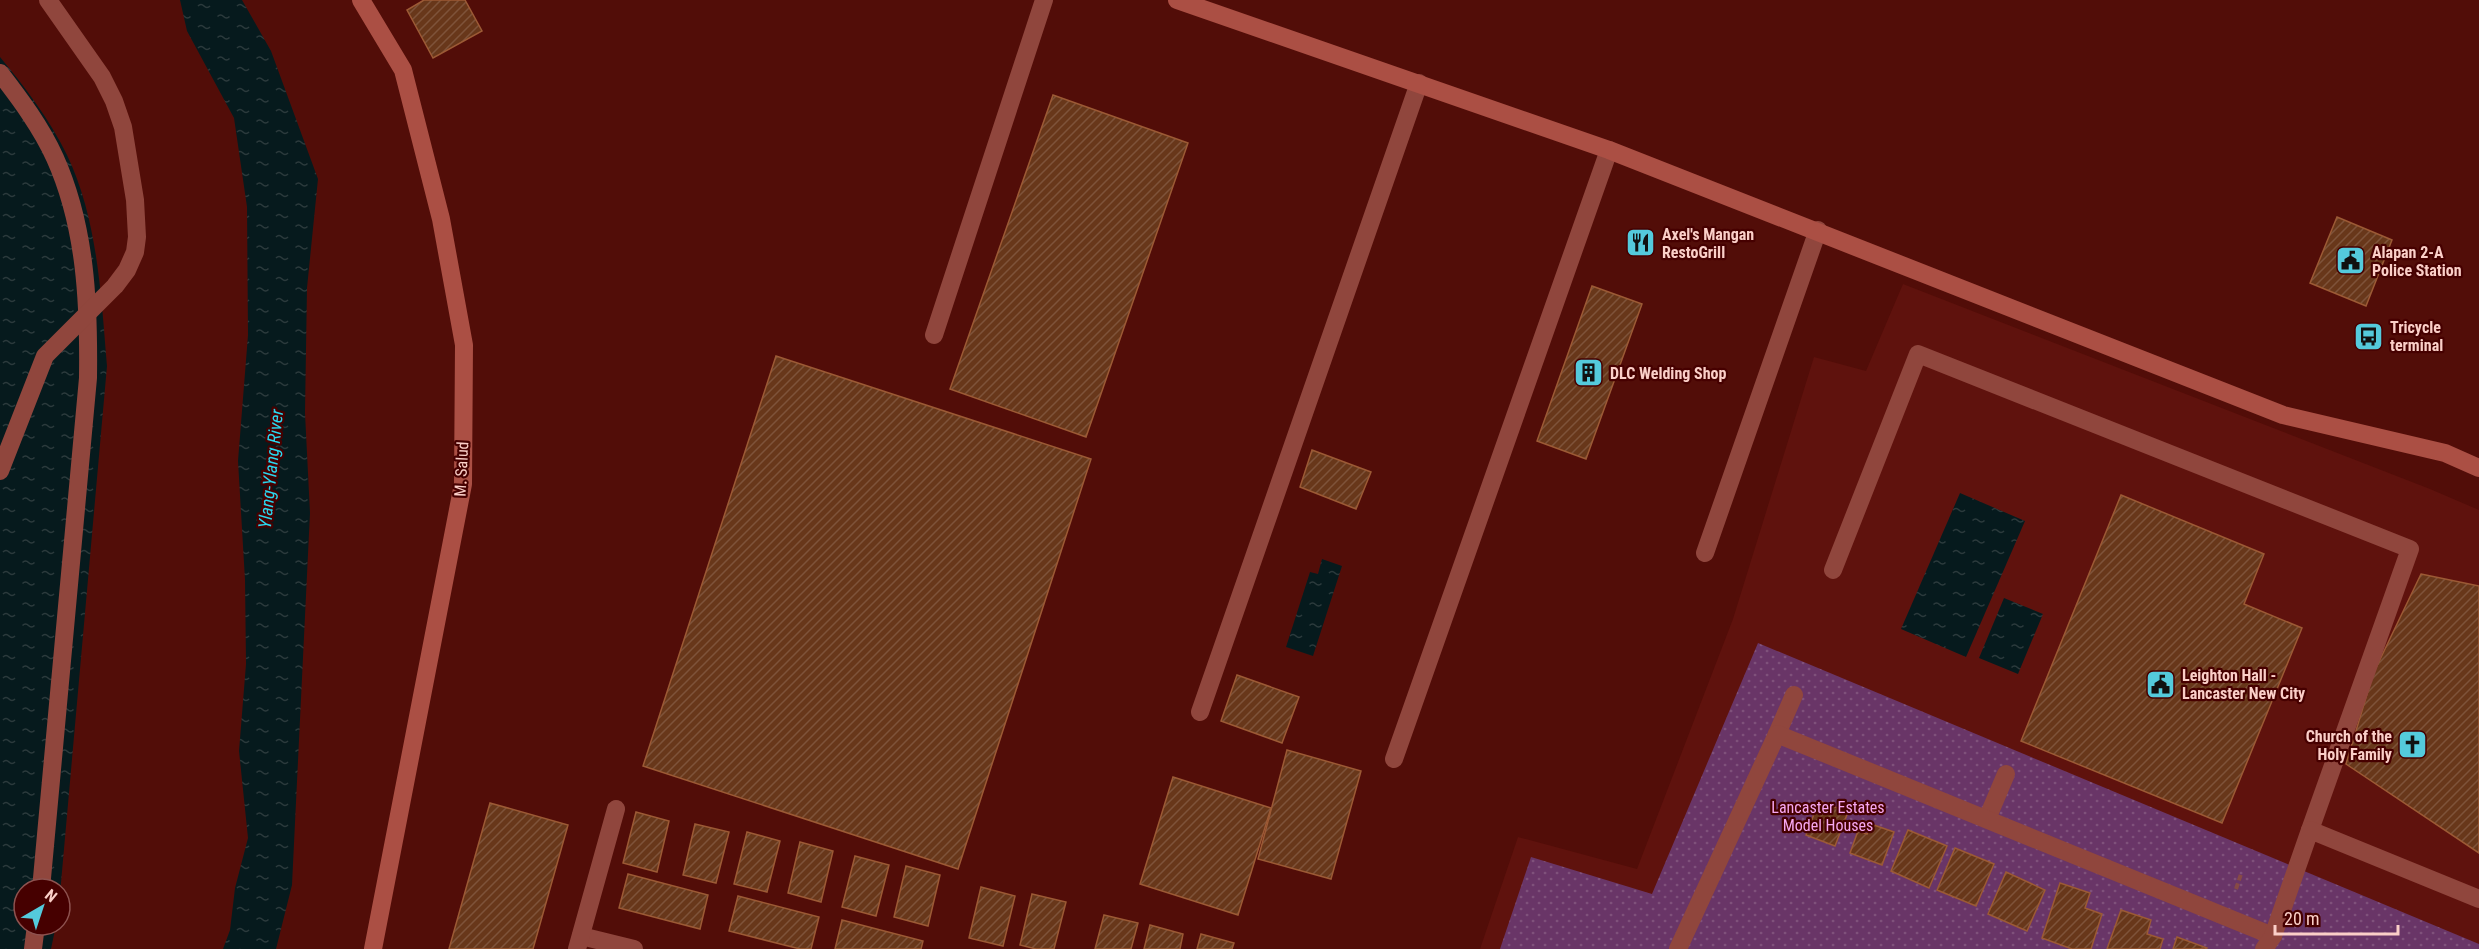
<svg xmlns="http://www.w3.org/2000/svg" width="2479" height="949" viewBox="0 0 2479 949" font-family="'Roboto Condensed',sans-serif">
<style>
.built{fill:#5f120d}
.park{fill:url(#park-dots)}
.water{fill:url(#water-ripples)}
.building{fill:url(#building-hatch);stroke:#9c5a35;stroke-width:1.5}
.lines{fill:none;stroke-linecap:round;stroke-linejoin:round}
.path{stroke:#874a45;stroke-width:4;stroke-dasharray:6 3;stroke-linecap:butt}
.lane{stroke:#90463d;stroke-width:18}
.street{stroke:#90463d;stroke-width:18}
.secondary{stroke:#ab4f44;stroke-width:18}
.labels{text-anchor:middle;stroke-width:4.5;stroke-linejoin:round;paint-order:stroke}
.poi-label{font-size:16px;font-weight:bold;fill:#fbcfc8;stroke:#460000;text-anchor:start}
.street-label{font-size:16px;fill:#fbcfc8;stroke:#460000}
.park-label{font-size:16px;fill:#f7a7f1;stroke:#460000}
.water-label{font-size:18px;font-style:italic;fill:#29d8ef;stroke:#460000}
</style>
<defs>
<pattern id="park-dots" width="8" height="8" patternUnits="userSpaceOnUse" patternTransform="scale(1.5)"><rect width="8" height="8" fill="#693567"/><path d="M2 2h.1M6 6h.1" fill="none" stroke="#7f517b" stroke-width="1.8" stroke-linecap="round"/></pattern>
<pattern id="water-ripples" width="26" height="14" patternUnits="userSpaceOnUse" patternTransform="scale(1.5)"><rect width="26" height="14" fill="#061a1d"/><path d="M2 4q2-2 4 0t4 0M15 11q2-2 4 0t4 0" fill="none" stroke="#2b3a3c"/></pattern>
<pattern id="building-hatch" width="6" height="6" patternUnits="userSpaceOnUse" patternTransform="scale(1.5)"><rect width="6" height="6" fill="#68371a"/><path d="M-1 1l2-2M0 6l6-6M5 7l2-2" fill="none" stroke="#7e533a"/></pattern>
</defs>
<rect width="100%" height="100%" fill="#520d08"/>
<!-- built -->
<polygon class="built" points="1903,284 2430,489 2479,510 2479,949 1480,949 1518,837 1637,869 1733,619 1814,357 1866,371"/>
<!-- park -->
<polygon class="park" points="1758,643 2479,944 2479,949 1500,949 1531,857 1652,894"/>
<!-- water -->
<g class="water">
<polygon points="180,0 242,0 271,51 318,179 307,288 305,413 310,513 292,885 276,949 223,949 230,930 235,888 248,838 239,751 246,664 245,580 238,461 248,335 247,207 234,118 187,31"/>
<path d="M0,57C25,87 50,120 67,155C98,220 101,296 107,366L60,894V889H24V925H56L51,949H0Z"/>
<polygon points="1960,493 2025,521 1966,657 1901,629"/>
<polygon points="1322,559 1342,566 1313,656 1286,647 1310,572 1318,574"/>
<polygon points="2004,598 2043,614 2018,674 1979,658"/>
</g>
<!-- building -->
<g class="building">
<polygon points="424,0 465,0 482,31 433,58 407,10"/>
<polygon points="1053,95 1188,143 1086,437 950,389"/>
<polygon points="2337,217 2392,240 2366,306 2310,283"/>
<polygon points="1592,286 1642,304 1586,459 1537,441"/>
<polygon points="776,356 1091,459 958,869 643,766"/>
<polygon points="1312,450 1371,472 1356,509 1300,487"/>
<polygon points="2121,495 2264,554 2244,604 2302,628 2222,823 2021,741"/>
<polygon points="2421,574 2479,586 2479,853 2346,764 2373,674"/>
<polygon points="1237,675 1299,697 1282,743 1221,721"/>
<polygon points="1287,750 1361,771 1331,879 1258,859"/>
<polygon points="1173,777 1271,808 1238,915 1140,884"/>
<polygon points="1819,801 1848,812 1835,846 1806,835"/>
<polygon points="490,803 568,825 533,949 449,949"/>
<polygon points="636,812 669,821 657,872 623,863"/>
<polygon points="695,824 729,832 716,883 683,875"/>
<polygon points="1871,824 1894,832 1882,865 1850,853 1858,831 1867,834"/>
<polygon points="1908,830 1947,846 1929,888 1891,871"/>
<polygon points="747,832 780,841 767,892 734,884"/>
<polygon points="800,842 833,851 821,902 788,893"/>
<polygon points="1955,848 1994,864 1976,906 1937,890"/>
<polygon points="855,856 889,865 876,916 842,907"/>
<polygon points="906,866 940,875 928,926 894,917"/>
<polygon points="2006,872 2045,890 2027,931 1988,914"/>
<polygon points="628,874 708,895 700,929 619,908"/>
<polygon points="2060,883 2090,893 2085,908 2102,914 2091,949 2072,949 2042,938"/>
<polygon points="981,887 1015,896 1003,946 969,938"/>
<polygon points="1032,894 1066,902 1054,949 1036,949 1020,945"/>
<polygon points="738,896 819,917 811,949 800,949 729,931"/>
<polygon points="2121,910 2151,920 2147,934 2163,939 2160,949 2107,949"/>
<polygon points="1104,915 1138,923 1131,949 1095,949"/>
<polygon points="842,920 923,941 921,949 835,949"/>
<polygon points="1150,925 1183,934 1180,949 1144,949"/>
<polygon points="1201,934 1234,943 1232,949 1197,949"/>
<polygon points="2177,937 2207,948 2206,949 2173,949"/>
</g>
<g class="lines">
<!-- path -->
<polyline class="path" points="2236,889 2241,874"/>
<!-- lane -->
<g class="lane">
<path d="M0,73C20,99 41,127 55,158C86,227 89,304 88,378L41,889"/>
<polyline points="934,335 1044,0"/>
<polyline points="0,471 45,356 115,286 127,270 135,252 137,237 135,200 123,127 114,101 102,77 48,0"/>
<polyline points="1705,553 1818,230"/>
<polyline points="1833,570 1918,354 2410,549 2310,830"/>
<polyline points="1200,712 1419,83"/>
<polyline points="1394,759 1609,150"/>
<polyline points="33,949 36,925"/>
</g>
<!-- street -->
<g class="street">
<polyline points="1777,734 1794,695"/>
<polyline points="1987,819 2006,774"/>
<polyline points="581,936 634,949"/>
<polyline points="577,949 616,809"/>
<polyline points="1678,949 1777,734 2273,936"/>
<polyline points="2264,949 2273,936 2310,830 2479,899"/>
</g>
<!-- secondary -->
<g class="secondary">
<polyline points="361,0 403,70 441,219 464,345 463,484 373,949"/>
<polyline points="1177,0 1609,150 2283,415 2445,453 2479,468"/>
</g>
</g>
<!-- icons -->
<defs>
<symbol id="restaurant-square" viewBox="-11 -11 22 22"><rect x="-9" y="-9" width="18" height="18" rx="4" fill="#54cadc" stroke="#460000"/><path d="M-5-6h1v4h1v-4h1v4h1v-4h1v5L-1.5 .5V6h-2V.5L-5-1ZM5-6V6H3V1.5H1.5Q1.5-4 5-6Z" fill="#111"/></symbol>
<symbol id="civic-square" viewBox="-11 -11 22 22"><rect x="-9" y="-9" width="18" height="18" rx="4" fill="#54cadc" stroke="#460000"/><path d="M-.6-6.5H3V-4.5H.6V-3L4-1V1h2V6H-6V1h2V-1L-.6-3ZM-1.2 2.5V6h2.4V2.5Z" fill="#111"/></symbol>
<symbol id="bus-square" viewBox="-11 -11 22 22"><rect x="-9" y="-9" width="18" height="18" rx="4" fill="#54cadc" stroke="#460000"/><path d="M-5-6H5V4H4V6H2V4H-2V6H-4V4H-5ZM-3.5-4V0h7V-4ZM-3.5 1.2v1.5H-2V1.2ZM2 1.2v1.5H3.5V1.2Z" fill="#111"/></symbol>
<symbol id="building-square" viewBox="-11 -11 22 22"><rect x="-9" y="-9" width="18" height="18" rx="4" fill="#54cadc" stroke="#460000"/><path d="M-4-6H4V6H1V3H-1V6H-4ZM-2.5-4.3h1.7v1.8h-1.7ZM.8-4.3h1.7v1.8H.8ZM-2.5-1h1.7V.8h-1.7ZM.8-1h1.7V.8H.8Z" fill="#111"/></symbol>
<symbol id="church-square" viewBox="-11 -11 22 22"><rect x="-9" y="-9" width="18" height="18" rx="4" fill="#54cadc" stroke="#460000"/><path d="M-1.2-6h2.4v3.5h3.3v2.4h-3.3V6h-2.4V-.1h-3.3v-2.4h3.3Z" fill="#111"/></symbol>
</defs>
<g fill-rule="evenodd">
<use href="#restaurant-square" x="1624" y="226" width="33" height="33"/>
<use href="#civic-square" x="2334" y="244" width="33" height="33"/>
<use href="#bus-square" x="2352" y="320" width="33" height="33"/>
<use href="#building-square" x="1572" y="356" width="33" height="33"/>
<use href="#civic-square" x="2144" y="668" width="33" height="33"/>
<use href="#church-square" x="2396" y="728" width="33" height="33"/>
</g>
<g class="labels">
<!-- poi labels -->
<g class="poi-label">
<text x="1662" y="240">Axel's Mangan<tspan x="1662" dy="18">RestoGrill</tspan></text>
<text x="2372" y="258">Alapan 2-A<tspan x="2372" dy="18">Police Station</tspan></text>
<text x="2390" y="333">Tricycle<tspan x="2390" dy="18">terminal</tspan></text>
<text x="1610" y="379">DLC Welding Shop</text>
<text x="2182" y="681">Leighton Hall -<tspan x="2182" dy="18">Lancaster New City</tspan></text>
<text x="2392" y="742" text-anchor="end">Church of the<tspan x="2392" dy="18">Holy Family</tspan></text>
</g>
<!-- street labels -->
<g class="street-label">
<text transform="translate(461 469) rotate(-87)" y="6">M. Salud</text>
</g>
<!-- park labels -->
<g class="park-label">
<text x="1828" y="813">Lancaster Estates<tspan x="1828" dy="18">Model Houses</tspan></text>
</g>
<!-- water labels -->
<g class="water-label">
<text transform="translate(271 469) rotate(-84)" y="6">Ylang-Ylang River</text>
</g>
</g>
<!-- north arrow -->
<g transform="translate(42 907) rotate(39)"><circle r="28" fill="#460000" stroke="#8e5350" stroke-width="1.5"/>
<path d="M0-4.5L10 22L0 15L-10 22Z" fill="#54cadc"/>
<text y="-9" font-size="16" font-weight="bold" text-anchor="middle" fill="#fbcfc8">N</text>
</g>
<!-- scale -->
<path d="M2275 925v9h123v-9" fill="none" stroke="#fbcfc8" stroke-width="3"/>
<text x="2284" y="925" font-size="18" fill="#fbcfc8" stroke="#460000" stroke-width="4.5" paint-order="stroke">20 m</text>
</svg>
